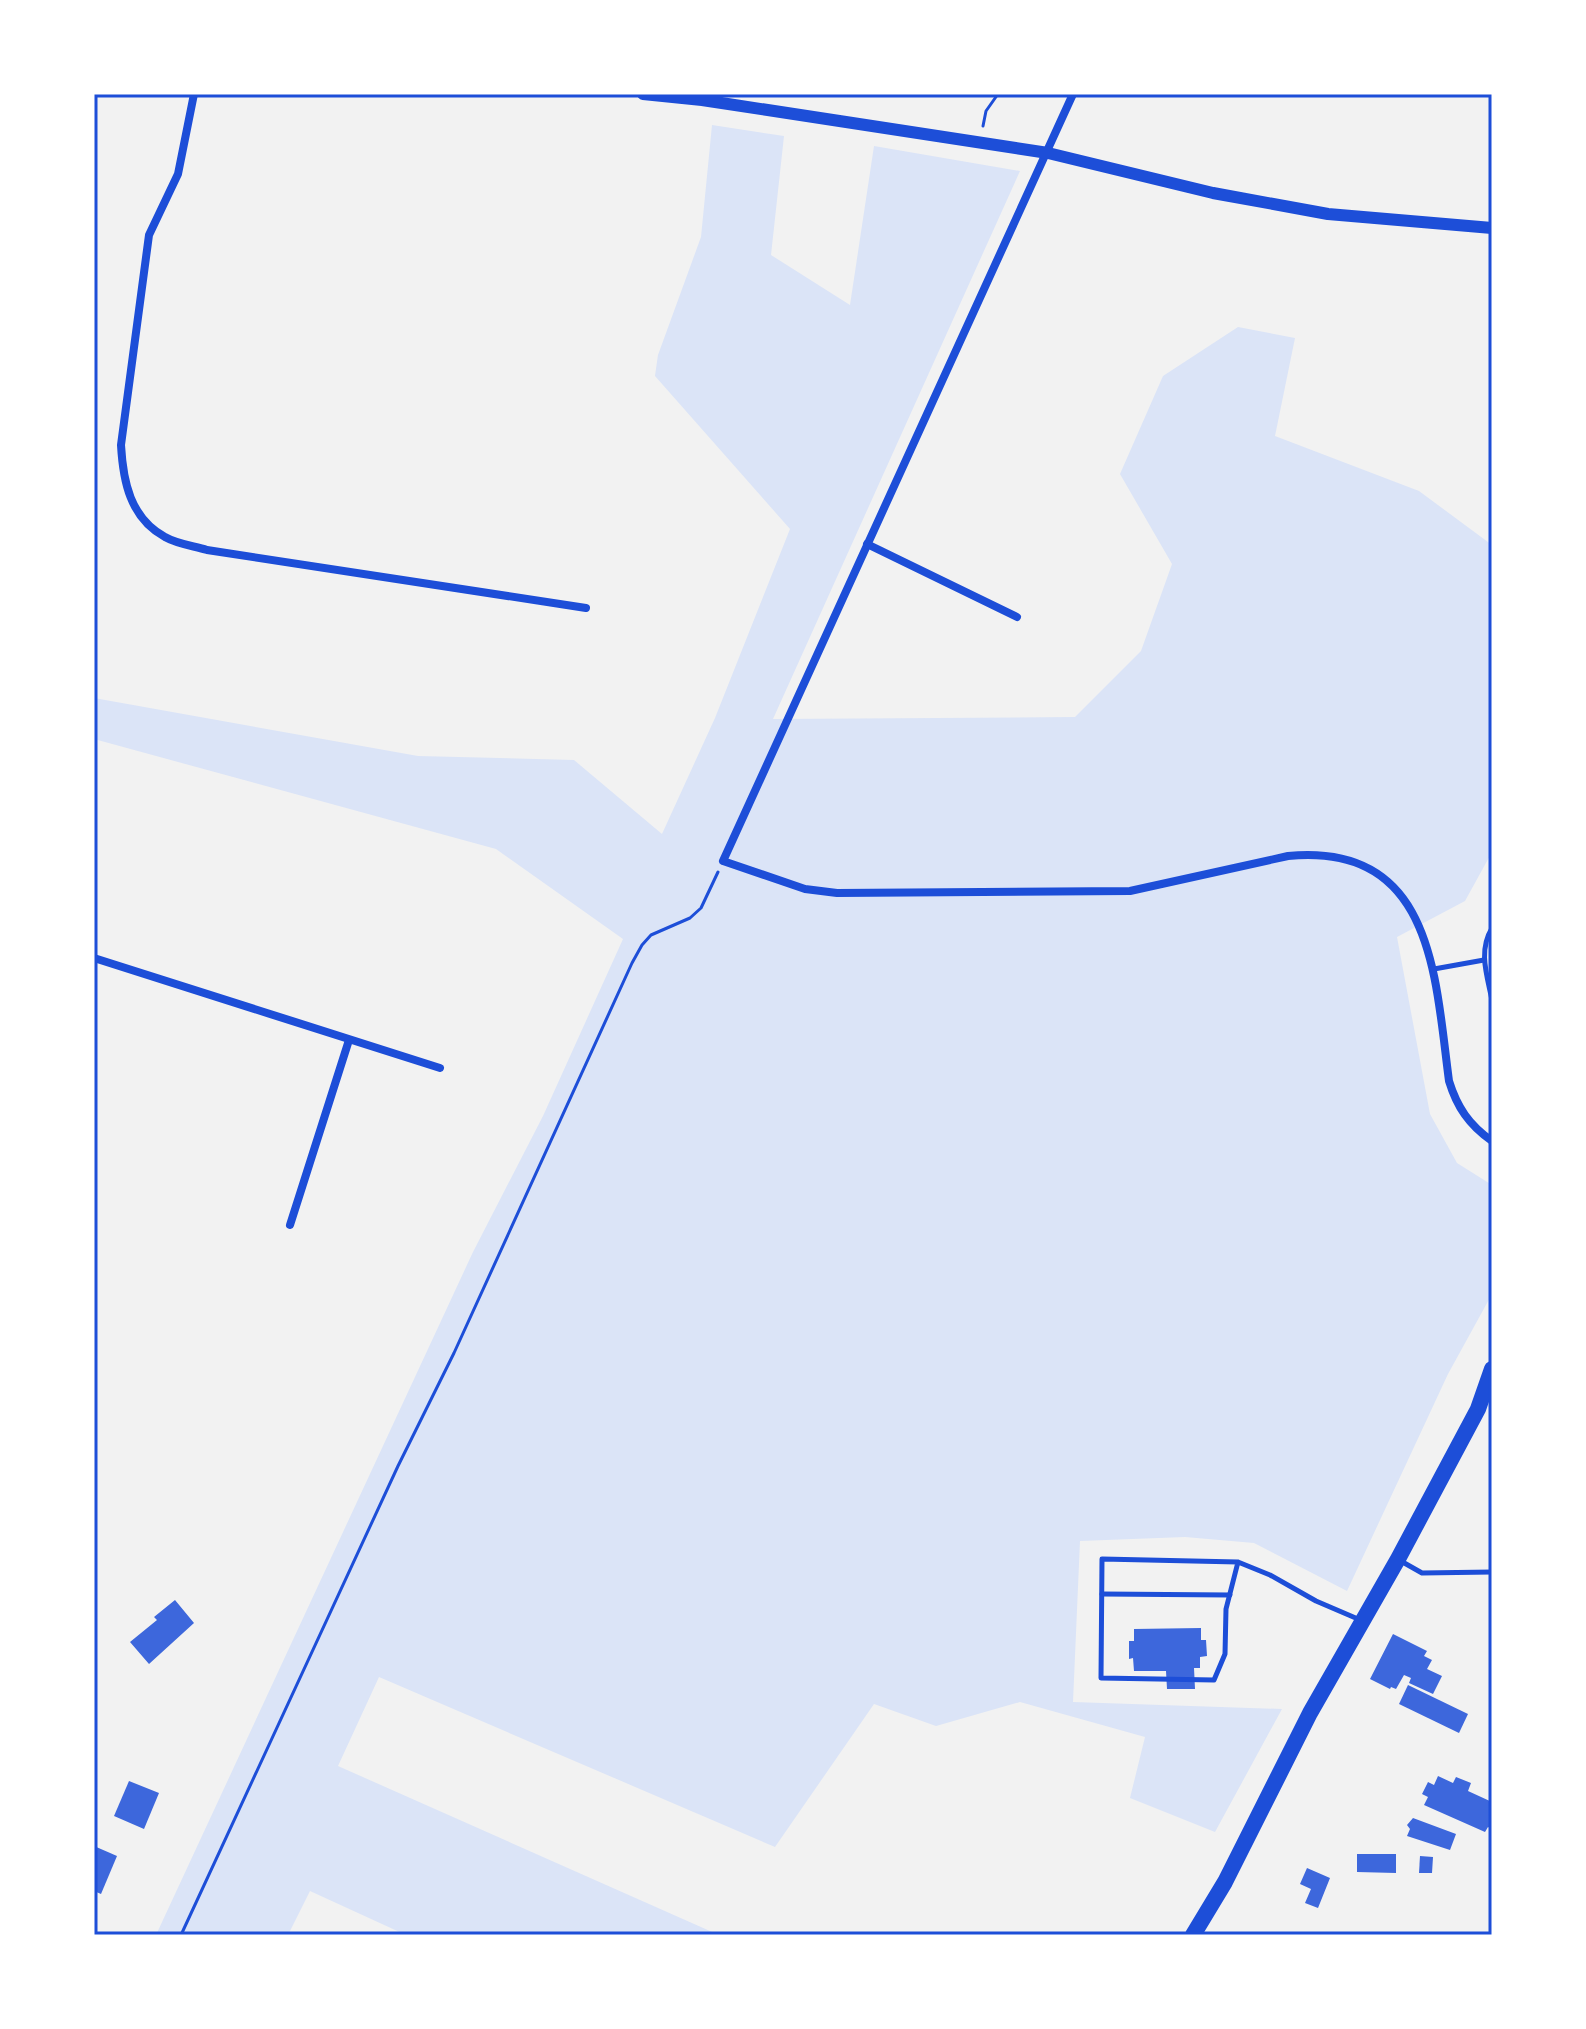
<svg xmlns="http://www.w3.org/2000/svg" width="1586" height="2029" viewBox="0 0 1586 2029" font-family="'IBM Plex Sans',sans-serif">
<style>
.green{fill:#dbe4f7}
.building{fill:#3d67dc}
.lines{fill:none;stroke-linecap:round;stroke-linejoin:round}
.path{stroke:#1d4ed8;stroke-width:3}
.service{stroke:#1d4ed8;stroke-width:5}
.minor{stroke:#1d4ed8;stroke-width:8}
.tertiary{stroke:#1d4ed8;stroke-width:12}
.trunk{stroke:#1d4ed8;stroke-width:16}
.neatline{fill:none;stroke:#1d4ed8;stroke-width:3}
</style>
<rect width="100%" height="100%" fill="#f2f2f2"/>
<!-- green -->
<polygon class="green" points="712,125 784,136 771,255 850,305 874,146 1020,171 773,719 1075,717 1141,651 1172,564 1120,474 1163,376 1238,327 1295,338 1275,436 1419,491 1492,545 1492,852 1465,901 1397,937 1430,1114 1457,1163 1492,1185 1492,1294 1448,1374 1347,1591 1254,1543 1185,1537 1080,1541 1073,1702 1282,1709 1215,1832 1130,1798 1145,1737 1020,1702 936,1726 874,1704 775,1847 379,1677 338,1766 719,1935 406,1935 310,1891 288,1935 156,1935 473,1252 543,1116 623,939 496,849 94,739 94,698 418,756 574,760 662,834 715,718 790,529 655,376 658,355 701,237"/>
<!-- building -->
<g class="building">
<polygon points="175,1600 194,1623 149,1664 130,1642 157,1620 154,1617"/>
<polygon points="1201,1628 1201,1640 1206,1640 1207,1656 1200,1657 1200,1668 1194,1668 1195,1689 1167,1689 1166,1671 1134,1671 1133,1658 1129,1659 1129,1641 1134,1641 1134,1629"/>
<polygon points="1393,1634 1427,1651 1424,1656 1432,1660 1427,1669 1442,1676 1433,1694 1409,1683 1411,1678 1404,1675 1396,1689 1391,1687 1390,1689 1370,1679"/>
<polygon points="1408,1685 1468,1714 1459,1733 1399,1704"/>
<polygon points="1438,1776 1453,1783 1456,1777 1471,1783 1468,1791 1492,1802 1492,1829 1488,1827 1485,1832 1424,1805 1428,1797 1422,1794 1428,1782 1434,1785"/>
<polygon points="129,1781 159,1793 144,1829 114,1816"/>
<polygon points="1413,1818 1456,1834 1450,1850 1407,1836 1410,1829 1407,1825"/>
<polygon points="94,1846 117,1856 101,1894 94,1891"/>
<polygon points="1357,1854 1396,1854 1396,1873 1357,1872"/>
<polygon points="1420,1856 1433,1857 1432,1873 1419,1873"/>
<polygon points="1307,1868 1330,1878 1318,1908 1305,1903 1311,1889 1300,1884"/>
</g>
<g class="lines">
<!-- path -->
<g class="path">
<polyline points="983,126 986,111 998,94"/>
<polyline points="181,1935 398,1466 454,1353 632,963 642,945 651,935 690,918 701,908 718,872"/>
</g>
<!-- service -->
<g class="service">
<path d="M1492,928C1478,951 1487,975 1492,1000"/>
<polyline points="1434,969 1484,960"/>
<polyline points="1399,1560 1422,1573 1492,1572"/>
<polyline points="1238,1562 1226,1609 1225,1654 1214,1680 1101,1678 1102,1559 1238,1562 1270,1575 1316,1601 1358,1619"/>
<polyline points="1102,1594 1230,1595"/>
</g>
<!-- minor -->
<g class="minor">
<path d="M194,94L178,174L149,235L121,445C123,481 130,518 165,537C177,544 194,546 207,550L586,608"/>
<path d="M1073,94L723,861L805,889L837,893L1130,891L1288,856C1434,842 1435,977 1449,1081C1457,1107 1469,1125 1492,1141"/>
<polyline points="867,544 1017,617"/>
<polyline points="94,958 440,1068"/>
<polyline points="290,1225 349,1040"/>
</g>
<!-- tertiary -->
<polyline class="tertiary" points="643,94 702,100 1048,153 1213,193 1328,214 1492,228"/>
<!-- trunk -->
<polyline class="trunk" points="1193,1935 1225,1882 1310,1713 1398,1559 1478,1409 1492,1369"/>
</g>
<!-- border -->
<rect width="1586" height="2029" fill="none" stroke="#ffffff" stroke-width="192"/>
<rect x="96" y="96" width="1394" height="1837" class="neatline"/>
</svg>
